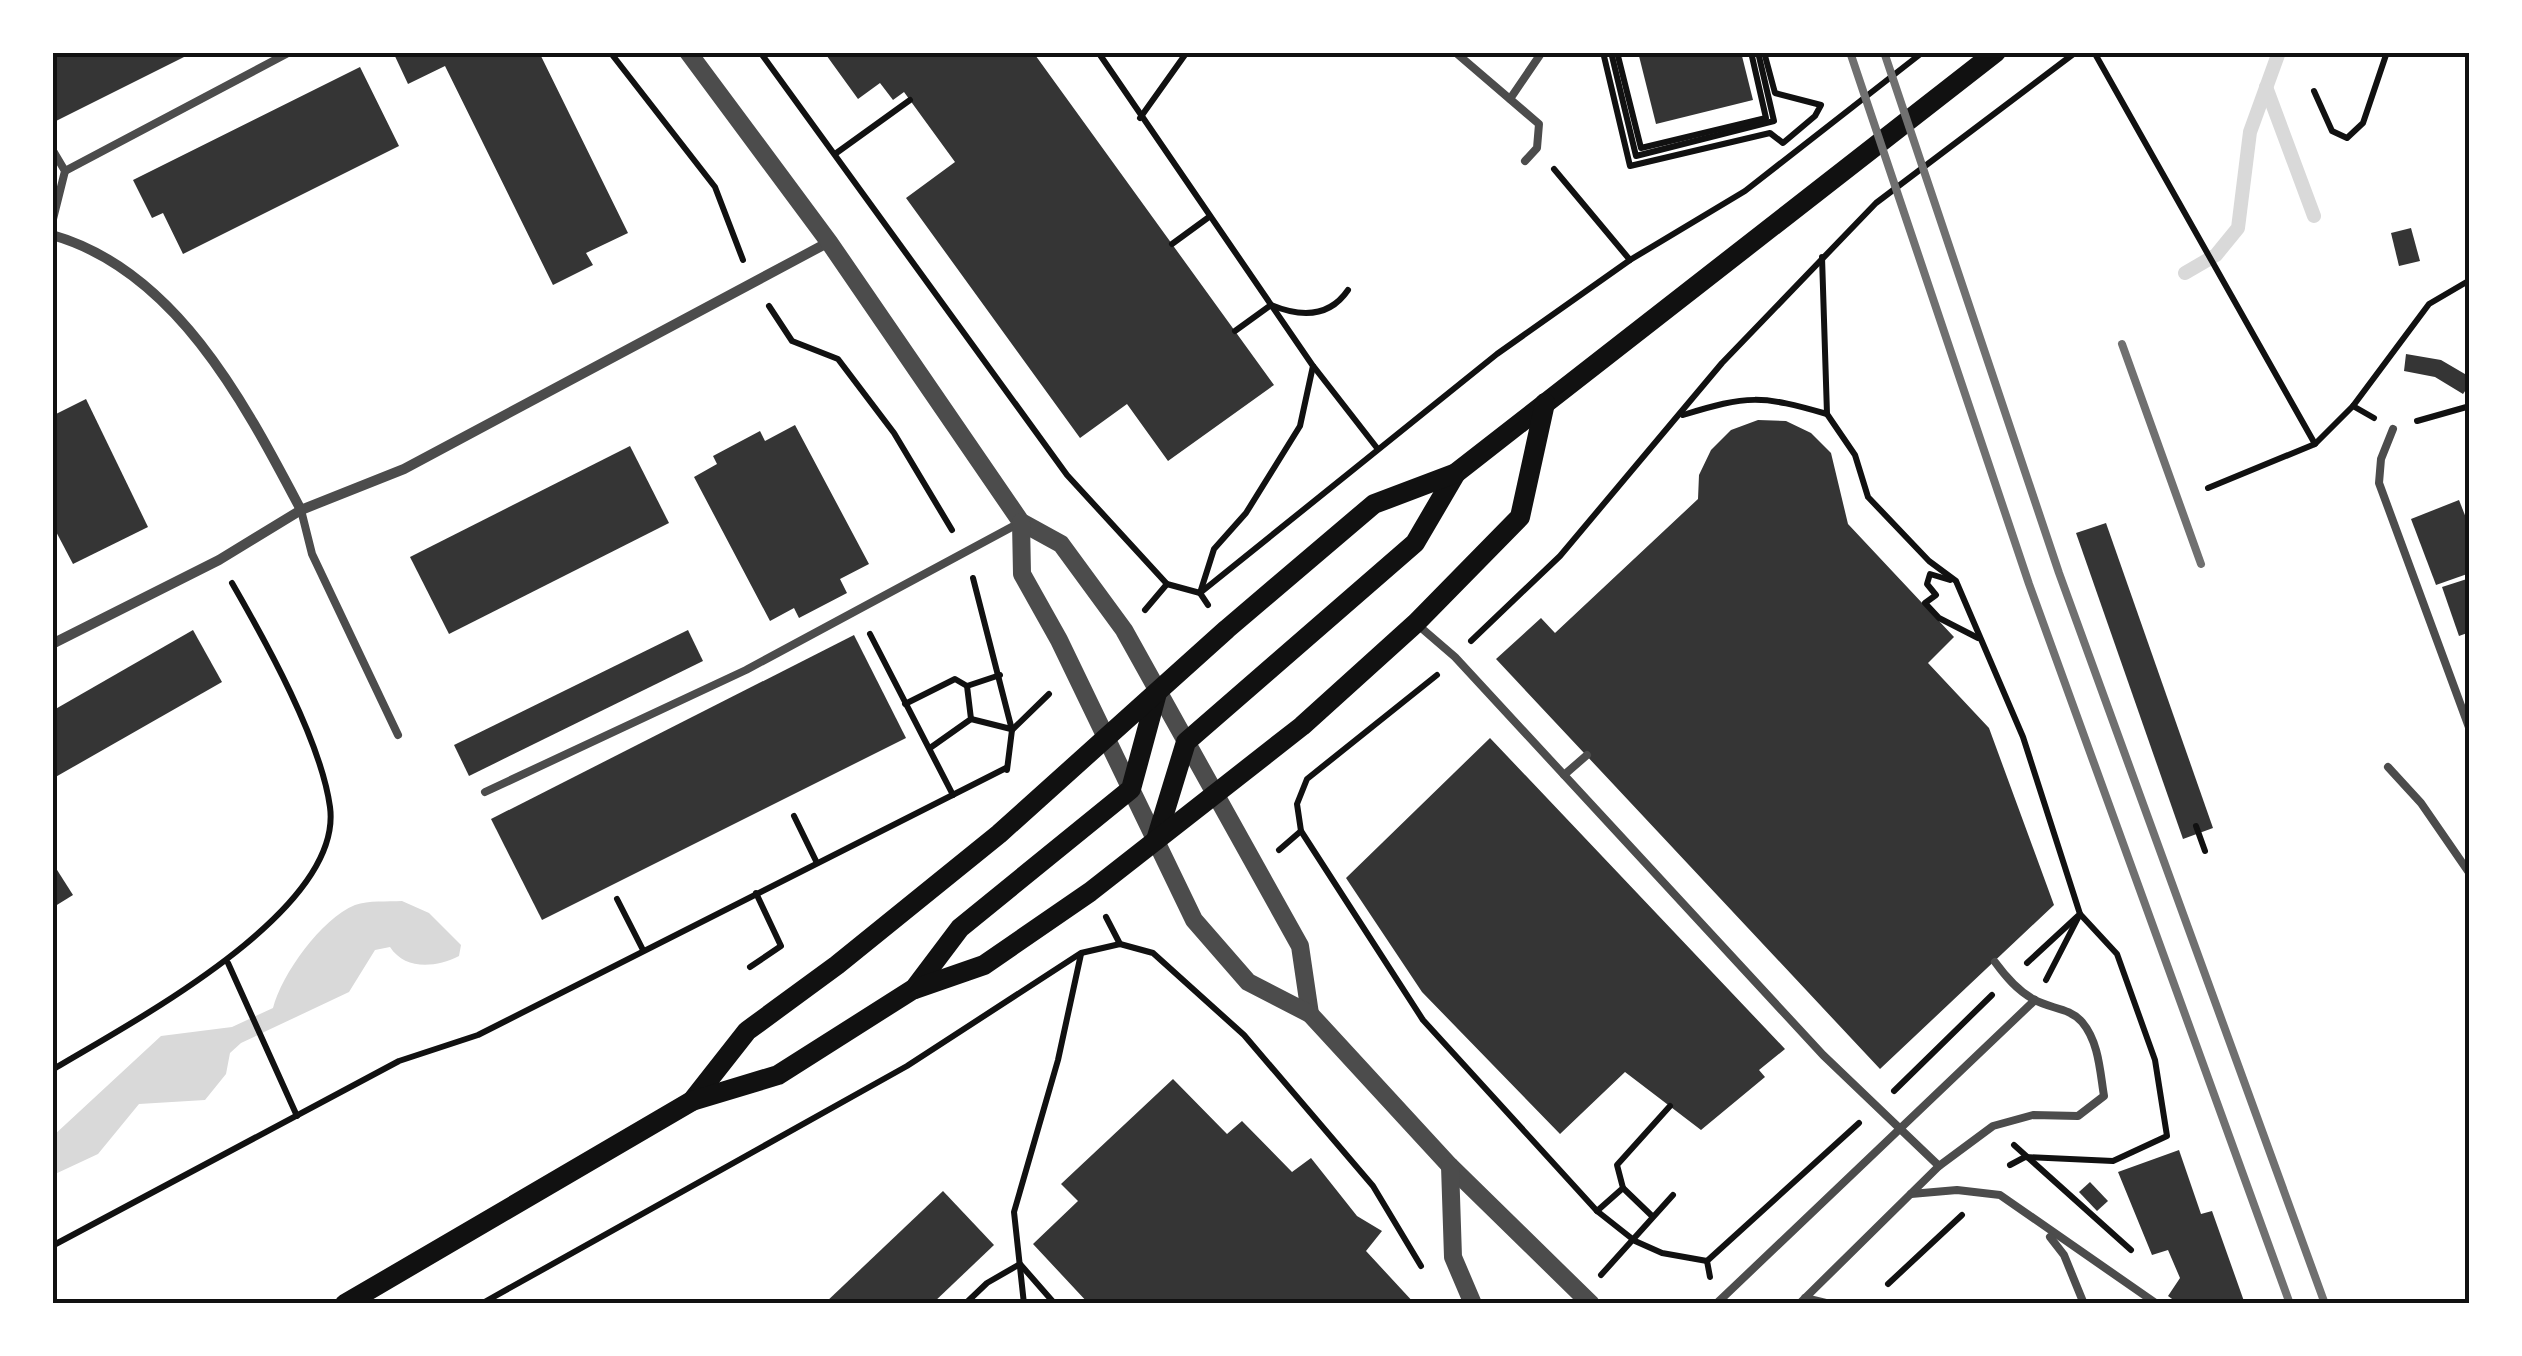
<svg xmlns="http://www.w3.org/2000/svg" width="2522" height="1356" viewBox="0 0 2522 1356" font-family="'Public Sans',sans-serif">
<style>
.water{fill:#d9d9d9}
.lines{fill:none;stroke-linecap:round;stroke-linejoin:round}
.stream{stroke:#d9d9d9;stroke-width:14}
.building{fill:#353535}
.path{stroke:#111;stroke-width:6}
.service{stroke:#4c4c4c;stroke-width:8}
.minor{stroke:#4c4c4c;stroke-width:10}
.tertiary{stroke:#4c4c4c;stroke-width:18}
.secondary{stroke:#111;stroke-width:20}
.rail{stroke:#707070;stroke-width:8}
.neatline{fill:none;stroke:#111;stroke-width:4}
</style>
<rect width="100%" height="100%" fill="#fff"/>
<!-- water -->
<path class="water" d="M402,901L429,913L461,945L459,956C435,968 405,970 390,947L375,950L349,992L241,1043L230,1053L226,1074L205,1100L139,1104L98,1154L53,1175V1136L161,1036L232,1027L273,1008C282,974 321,919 355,905C369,900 387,902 402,901Z"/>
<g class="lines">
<!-- stream -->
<g class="stream">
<polyline points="2266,87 2314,216"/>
<polyline points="2185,273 2216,255 2238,228 2250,132 2279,52"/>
</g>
</g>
<!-- building -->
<g class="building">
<polygon points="52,52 194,52 52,123"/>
<polygon points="393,52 539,52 628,233 586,253 593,265 553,285 445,66 408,84"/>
<polygon points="824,52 1033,52 1274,385 1168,461 1127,404 1080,438 906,198 955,162 904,92 893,100 880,83 858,99"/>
<polygon points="1638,52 1741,52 1753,100 1656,124"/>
<polygon points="360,67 399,146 183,254 163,213 152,218 133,180"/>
<polygon points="2411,228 2420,261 2399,266 2391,233"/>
<polygon points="2406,354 2441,360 2470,377 2470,384 2463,394 2435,377 2404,371"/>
<polygon points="86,399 148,527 73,564 52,524 52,416"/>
<polygon points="1758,420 1786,421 1811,433 1831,453 1848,524 1954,637 1928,663 1989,728 2054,905 1880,1069 1496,659 1541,618 1555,633 1698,499 1699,475 1711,450 1731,430"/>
<polygon points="795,425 869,564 840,579 847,593 799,618 794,608 770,621 694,477 717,464 713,456 760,431 765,441"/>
<polygon points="630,446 669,523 449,634 410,557"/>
<polygon points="2459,500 2470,528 2470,573 2436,585 2411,519"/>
<polygon points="2106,523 2213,828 2183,839 2076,533"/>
<polygon points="2470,578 2470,632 2459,636 2442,587"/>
<polygon points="193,630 222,682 52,779 52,711"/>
<polygon points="688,630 703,661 469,776 454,745"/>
<polygon points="854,635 906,738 542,920 491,819"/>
<polygon points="1490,738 1785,1049 1759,1070 1765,1077 1701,1130 1625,1072 1560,1134 1422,992 1346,878"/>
<polygon points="52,862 73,895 52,908"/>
<polygon points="1173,1079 1227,1134 1242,1121 1292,1172 1311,1158 1357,1216 1382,1231 1366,1251 1415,1304 1089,1304 1033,1244 1078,1201 1061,1184"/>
<polygon points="2179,1150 2201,1214 2212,1211 2245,1304 2179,1304 2168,1296 2180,1278 2168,1250 2152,1255 2118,1172"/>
<polygon points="2090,1182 2108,1201 2097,1211 2079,1192"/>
<polygon points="943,1191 994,1245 932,1304 824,1304"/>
</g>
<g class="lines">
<!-- path -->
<g class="path">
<polyline points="610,52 715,187 743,260"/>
<polyline points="760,52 1067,475 1167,584 1200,593 1208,605"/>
<polyline points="1098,52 1313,366 1300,426 1246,513 1214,549 1200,593"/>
<polyline points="1603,52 1630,166 1770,133 1783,143 1815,116 1821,105 1775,93 1764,52"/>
<polyline points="1611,52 1636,156 1774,121 1758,52"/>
<polyline points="1617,52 1641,148 1766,118 1751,52"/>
<polyline points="2094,52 2315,444"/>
<polyline points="2314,91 2332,131 2347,138 2363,123 2387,52"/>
<polyline points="1140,118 1187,52"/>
<polyline points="835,154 910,100"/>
<polyline points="1554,169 1630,260"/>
<polyline points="1172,244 1209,217"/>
<polyline points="1822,257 1827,414"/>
<polyline points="769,306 792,341 838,359 894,433 952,530"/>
<path d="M1235,331L1271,305C1300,317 1329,318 1348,290"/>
<polyline points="1314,367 1377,448"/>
<polyline points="2353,406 2374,418"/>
<path d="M1683,415C1747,395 1762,395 1827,414L1855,455L1868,497L1929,561L1956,581L2023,737L2080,914L2027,963"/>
<polyline points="2417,421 2470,406"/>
<polyline points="2208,488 2315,444 2353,406 2429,304 2470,280"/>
<polyline points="973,578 1012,730 1007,770"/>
<polyline points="1950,580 1930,574 1927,584 1936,595 1925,603 1939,618 1978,638"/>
<polyline points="1200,593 1497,354 1630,260 1745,191 1923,52"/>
<polyline points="1145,610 1167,584"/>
<polyline points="870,634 953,795"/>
<polyline points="1471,641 1560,556 1722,363 1876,203 2076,52"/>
<polyline points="1437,675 1307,779 1297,804 1301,831 1423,1020 1597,1211 1635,1241 1662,1253 1707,1261"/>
<polyline points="967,686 1000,675"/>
<polyline points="905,704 955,679 967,686 971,719 930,748"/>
<polyline points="971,719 1011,729"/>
<polyline points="1012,730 1049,694"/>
<polyline points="794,816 817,863"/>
<polyline points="2196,826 2205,851"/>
<polyline points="1279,850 1301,831"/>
<polyline points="617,899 643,950"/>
<polyline points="1106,917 1120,944"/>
<polyline points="228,963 297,1116"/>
<polyline points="750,967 781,946 756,893"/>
<path d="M52,1070C128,1024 344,912 330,807C321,741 266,642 232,583"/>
<polyline points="1894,1091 1992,995"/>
<polyline points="2014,1145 2131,1250"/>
<polyline points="2010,1165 2025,1157 2113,1161 2167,1136 2155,1060 2117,954 2080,914 2046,980"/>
<polyline points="1623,1188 1652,1216"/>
<polyline points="1597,1211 1623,1188 1617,1165 1670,1106"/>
<polyline points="52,1246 399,1061 478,1035 1006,768"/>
<polyline points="1601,1275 1673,1195"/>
<polyline points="1710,1277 1707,1261 1859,1123"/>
<polyline points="1888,1284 1962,1215"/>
<polyline points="481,1304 907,1066 1081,953 1120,944 1153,953 1244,1035 1373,1186 1421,1266"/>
<polyline points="965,1304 987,1283 1020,1264 1055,1304"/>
<polyline points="1024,1304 1014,1212 1058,1060 1081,954"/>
</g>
<!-- service -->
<g class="service">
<polyline points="1455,52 1539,124 1537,148 1525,161"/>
<polyline points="1510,99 1542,52"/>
<polyline points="52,149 65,171 52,223"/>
<polyline points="65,171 288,53"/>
<polyline points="2393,429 2381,459 2379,483 2470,730"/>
<polyline points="301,510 312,554 398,735"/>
<polyline points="1419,626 1455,657 1823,1055 1939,1166"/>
<polyline points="2388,767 2421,803 2470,874"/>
<polyline points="1564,775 1587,755"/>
<polyline points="485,792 746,670 1021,522"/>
<polyline points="1911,1194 1957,1190 2000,1195 2157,1304"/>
<polyline points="2050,1237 2064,1255 2084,1304"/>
<polyline points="1805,1298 1830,1304"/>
<polyline points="1716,1304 2035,1000"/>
<path d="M1799,1304L1939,1166L1993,1126L2033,1115L2078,1116L2104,1096C2100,1072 2099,1042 2082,1022C2069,1007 2049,1009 2033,999C2017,990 2006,977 1995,962"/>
</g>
<!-- minor -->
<g class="minor">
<path d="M52,235C176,270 245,404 301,510"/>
<polyline points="52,644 219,560 301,510 404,469 829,242"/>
</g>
<!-- tertiary -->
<g class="tertiary">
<polyline points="688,52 829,242 1021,522 1061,544 1124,630 1300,946 1310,1014"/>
<polyline points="1021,522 1022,574 1059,640 1194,920 1248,982 1310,1014 1450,1166 1591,1304"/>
<polyline points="1450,1166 1453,1257 1473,1304"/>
</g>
<!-- secondary -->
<g class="secondary">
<polyline points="1156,840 1186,742 1415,543 1456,473"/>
<polyline points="914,989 960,928 1131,789 1157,693"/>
<polyline points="692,1101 747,1031 837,965 999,834 1227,629 1374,504 1456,473 1996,52"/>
<polyline points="345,1304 692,1101 778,1075 912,990 984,965 1090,892 1302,726 1416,623 1520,517 1545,403"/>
</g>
<!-- rail -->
<g class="rail">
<polyline points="1850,52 2029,584 2290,1304"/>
<polyline points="1884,52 2059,573 2325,1304"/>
<polyline points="2122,344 2201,564"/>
</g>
</g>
<!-- border -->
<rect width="2522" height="1356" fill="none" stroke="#ffffff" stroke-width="110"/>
<rect x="55" y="55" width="2412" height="1246" class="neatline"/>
</svg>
